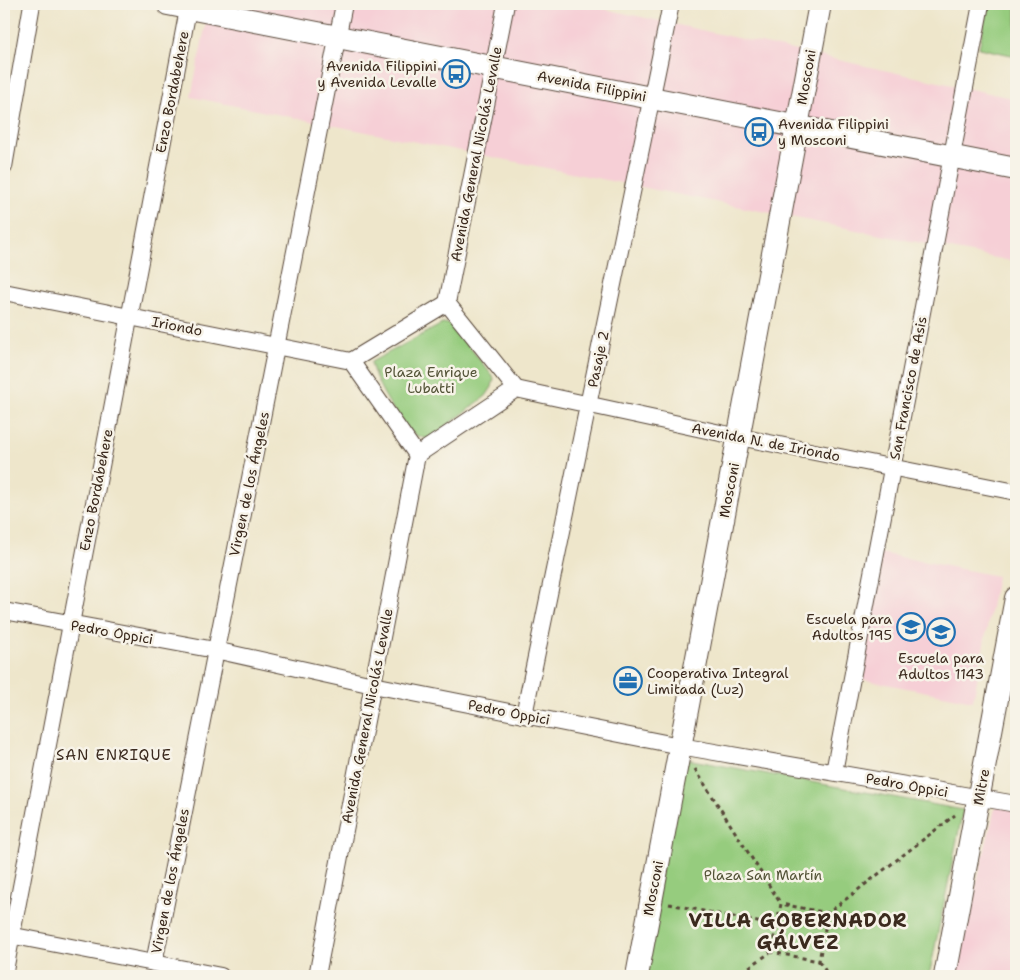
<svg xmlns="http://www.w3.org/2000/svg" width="1020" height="980" viewBox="0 0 1020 980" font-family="'Shantell Sans',sans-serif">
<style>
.built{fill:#f6cfd6}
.green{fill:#96cc7e;stroke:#687b4e}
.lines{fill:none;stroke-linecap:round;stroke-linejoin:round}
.street-casing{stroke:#564638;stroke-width:18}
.secondary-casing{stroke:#564638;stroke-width:24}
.path{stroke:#564638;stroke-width:3;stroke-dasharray:4 4;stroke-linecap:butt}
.street{stroke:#fff;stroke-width:16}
.secondary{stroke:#fff;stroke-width:22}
.labels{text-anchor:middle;stroke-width:5;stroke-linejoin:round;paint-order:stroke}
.poi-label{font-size:14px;fill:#3b2a1e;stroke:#f7f3e8;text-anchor:end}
.street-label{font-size:14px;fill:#3b2a1e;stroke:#f7f3e8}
.park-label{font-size:14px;fill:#525236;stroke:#f7f3e8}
.neighbourhood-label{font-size:15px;letter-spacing:1px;fill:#3b2a1e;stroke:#f7f3e8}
.district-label{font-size:19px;font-weight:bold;letter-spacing:1px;fill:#3b2a1e;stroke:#f7f3e8}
</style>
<rect width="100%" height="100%" fill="#f7f3e8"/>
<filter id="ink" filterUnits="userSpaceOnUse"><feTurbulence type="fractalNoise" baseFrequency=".02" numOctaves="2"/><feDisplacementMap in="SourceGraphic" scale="10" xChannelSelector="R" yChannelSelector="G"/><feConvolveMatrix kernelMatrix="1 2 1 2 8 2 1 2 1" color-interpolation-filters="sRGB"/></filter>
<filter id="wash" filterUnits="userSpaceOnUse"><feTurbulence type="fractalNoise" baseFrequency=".0096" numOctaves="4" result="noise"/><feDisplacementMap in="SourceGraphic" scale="20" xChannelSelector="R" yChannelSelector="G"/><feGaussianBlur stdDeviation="1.12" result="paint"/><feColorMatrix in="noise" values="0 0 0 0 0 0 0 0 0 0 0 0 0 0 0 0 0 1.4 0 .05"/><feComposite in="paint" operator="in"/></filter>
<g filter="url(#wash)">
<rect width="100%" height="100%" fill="#eee6cb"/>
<!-- built -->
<g class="built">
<polygon points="210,4 582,4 1016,99 1016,262 191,97"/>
<polygon points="880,553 997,576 973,701 855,678"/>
<polygon points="997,800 1016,804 1016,976 954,976"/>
</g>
<!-- green -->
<g class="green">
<polygon points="988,4 1016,4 1016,56 979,48"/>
<path d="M444,323L452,325L494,378L492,387L486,396L429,439C424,438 419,437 414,434C399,423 374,381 371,362Z"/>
<polygon points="681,758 963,810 929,976 642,976"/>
</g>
</g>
<g filter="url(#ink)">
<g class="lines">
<defs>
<g id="street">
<polyline points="4,167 32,4"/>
<polyline points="4,292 351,361"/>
<polygon points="447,303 516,389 417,455 351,361"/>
<polyline points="447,303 506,4"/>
<polyline points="516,389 739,437 1016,492"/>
<polyline points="4,611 215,650 373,685 680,746 1016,804"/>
<polyline points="524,715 671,4"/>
<polyline points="834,772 981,4"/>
<polyline points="4,934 221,976"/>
<polyline points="154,963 344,4"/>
<polyline points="4,976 189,4"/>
<polyline points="317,976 417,455"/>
</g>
<g id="secondary">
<polyline points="168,4 1016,169"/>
<polyline points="637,976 820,4"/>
<polyline points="945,976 1016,598"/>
</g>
</defs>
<!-- street casing -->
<use href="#street" class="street-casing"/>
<!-- secondary casing -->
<use href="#secondary" class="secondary-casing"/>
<!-- path -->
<g class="path">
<polyline points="695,769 781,904"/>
<polyline points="669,904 777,926"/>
<polyline points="828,913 781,904 771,952 819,961 828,913 955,815"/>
<polyline points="819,961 829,976"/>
<polyline points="736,976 771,952"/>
</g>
<!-- street -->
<use href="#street" class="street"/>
<!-- secondary -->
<use href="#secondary" class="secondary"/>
</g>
</g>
<!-- icons -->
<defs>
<symbol id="bus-ring" viewBox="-11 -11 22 22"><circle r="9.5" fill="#f7f3e8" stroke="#1f6fb2" stroke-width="1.5"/><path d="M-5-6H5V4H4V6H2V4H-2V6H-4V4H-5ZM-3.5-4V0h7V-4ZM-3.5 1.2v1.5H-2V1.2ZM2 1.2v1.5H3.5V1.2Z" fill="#1f6fb2"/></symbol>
<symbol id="school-ring" viewBox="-11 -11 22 22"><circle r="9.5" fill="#f7f3e8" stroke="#1f6fb2" stroke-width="1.5"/><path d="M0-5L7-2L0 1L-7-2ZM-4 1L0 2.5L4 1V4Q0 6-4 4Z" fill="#1f6fb2"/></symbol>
<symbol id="office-ring" viewBox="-11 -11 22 22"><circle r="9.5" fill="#f7f3e8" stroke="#1f6fb2" stroke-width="1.5"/><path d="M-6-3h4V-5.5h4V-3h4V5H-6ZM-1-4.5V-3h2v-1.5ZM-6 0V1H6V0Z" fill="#1f6fb2"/></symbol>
</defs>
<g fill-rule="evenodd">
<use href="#bus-ring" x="440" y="58" width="32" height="32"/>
<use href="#bus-ring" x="743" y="116" width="32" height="32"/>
<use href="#school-ring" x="895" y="611" width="32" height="32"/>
<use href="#school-ring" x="925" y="616" width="32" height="32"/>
<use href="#office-ring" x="612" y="665" width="32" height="32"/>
</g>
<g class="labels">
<!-- poi labels -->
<g class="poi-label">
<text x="437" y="71">Avenida Filippini<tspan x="437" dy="16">y Avenida Levalle</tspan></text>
<text x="778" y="129" text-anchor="start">Avenida Filippini<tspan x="778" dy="16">y Mosconi</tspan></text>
<text x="892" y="624">Escuela para<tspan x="892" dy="16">Adultos 195</tspan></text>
<text x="941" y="663" text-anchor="middle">Escuela para<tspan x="941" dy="16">Adultos 1143</tspan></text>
<text x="647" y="678" text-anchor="start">Cooperativa Integral<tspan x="647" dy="16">Limitada (Luz)</tspan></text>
</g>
<!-- street labels -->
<g class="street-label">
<text transform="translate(806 77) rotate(-80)" y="5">Mosconi</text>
<text transform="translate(592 86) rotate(11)" y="5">Avenida Filippini</text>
<text transform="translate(172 92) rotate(-79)" y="5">Enzo Bordabehere</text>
<text transform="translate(476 154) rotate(-79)" y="5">Avenida General Nicolás Levalle</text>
<text transform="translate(177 326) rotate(11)" y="5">Iriondo</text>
<text transform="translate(598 359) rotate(-78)" y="5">Pasaje 2</text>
<text transform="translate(908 388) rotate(-79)" y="5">San Francisco de Asis</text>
<text transform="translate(766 442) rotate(11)" y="5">Avenida N. de Iriondo</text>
<text transform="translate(249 484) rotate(-78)" y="5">Virgen de los Ángeles</text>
<text transform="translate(96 490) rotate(-79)" y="5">Enzo Bordabehere</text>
<text transform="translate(729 490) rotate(-79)" y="5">Mosconi</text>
<text transform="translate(112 632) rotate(10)" y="5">Pedro Oppici</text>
<text transform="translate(509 712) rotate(11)" y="5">Pedro Oppici</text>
<text transform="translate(367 716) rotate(-79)" y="5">Avenida General Nicolás Levalle</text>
<text transform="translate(907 785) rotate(10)" y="5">Pedro Oppici</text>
<text transform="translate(981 787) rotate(-79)" y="5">Mitre</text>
<text transform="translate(170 881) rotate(-79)" y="5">Virgen de los Ángeles</text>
<text transform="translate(653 888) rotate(-79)" y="5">Mosconi</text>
</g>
<!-- park labels -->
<g class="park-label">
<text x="431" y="377">Plaza Enrique<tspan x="431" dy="16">Lubatti</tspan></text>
<text x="763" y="880">Plaza San Martín</text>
</g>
<!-- neighbourhood labels -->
<g class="neighbourhood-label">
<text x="114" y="760">SAN ENRIQUE</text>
</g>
<!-- district labels -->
<g class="district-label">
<text x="798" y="927">VILLA GOBERNADOR<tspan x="798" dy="22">GÁLVEZ</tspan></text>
</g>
</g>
<!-- margin -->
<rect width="1020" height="980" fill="none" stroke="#f7f3e8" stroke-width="20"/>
</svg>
